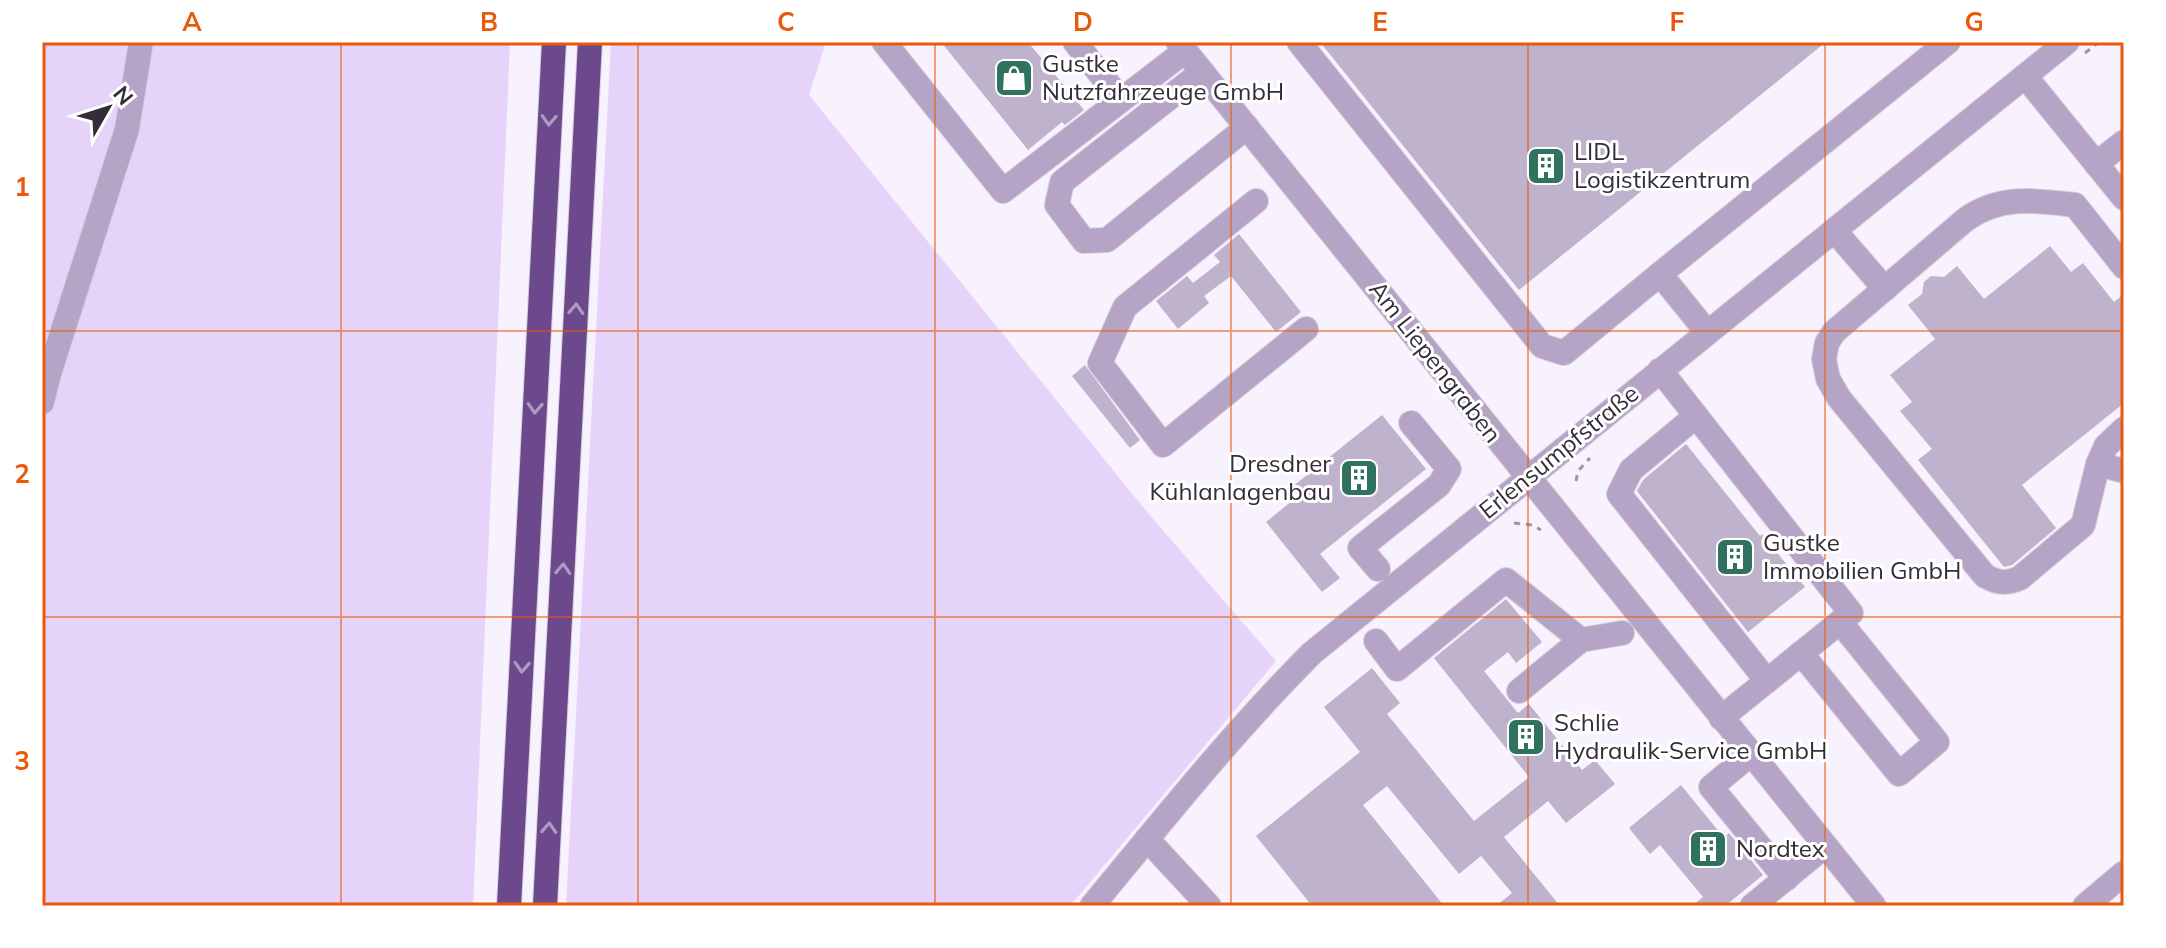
<svg xmlns="http://www.w3.org/2000/svg" width="2166" height="948" viewBox="0 0 2166 948" font-family="Mulish,sans-serif">
<style>
.green{fill:#e5d3f9}
.building{fill:#bfb2cc}
.lines{fill:none;stroke-linecap:round;stroke-linejoin:round}
.minor-casing{stroke:#d4cfd9;stroke-width:26}
.highway-casing{stroke:#d4cfd9;stroke-width:26}
.path{stroke:#9b96a0;stroke-width:3;stroke-dasharray:6 6;stroke-linecap:butt}
.minor{stroke:#b5a4c6;stroke-width:24}
.highway{stroke:#6c488d;stroke-width:24}
.oneway{stroke:#ae9ac0}
.grid{fill:none;stroke:#e8590c;stroke-width:2;stroke-opacity:0.55}
.labels{text-anchor:middle;stroke-width:6;stroke-linejoin:round;paint-order:stroke}
.poi-label{font-size:24px;fill:#322d37;stroke:#fff;text-anchor:start}
.street-label{font-size:24px;fill:#322d37;stroke:#fff}
.neatline{fill:none;stroke:#e8590c;stroke-width:3}
.grid-label{font-size:26px;text-anchor:middle;font-weight:bold;fill:#e8590c}
</style>
<rect width="100%" height="100%" fill="#f7f2fd"/>
<!-- green -->
<g class="green">
<polygon points="44,42 510,42 473,906 42,906 42,51"/>
<polygon points="611,42 826,42 809,95 1147,512 1276,661 1070,906 566,906"/>
</g>
<!-- building -->
<g class="building">
<polygon points="941,42 1028,42 1084,110 1065,125 1062,122 1028,150"/>
<polygon points="1320,42 1826,42 1519,290"/>
<polygon points="1239,234 1301,312 1276,332 1231,276 1204,296 1209,303 1178,329 1156,301 1187,276 1193,283 1220,262 1214,255"/>
<polygon points="2050,246 2071,272 2083,263 2114,302 2124,294 2124,403 2022,485 2056,528 2012,565 2004,567 1918,460 1932,449 1900,411 1912,402 1890,375 1935,339 1908,305 1922,294 1924,282 1931,276 1944,277 1957,266 1984,299"/>
<polygon points="1085,365 1140,440 1130,448 1072,376"/>
<polygon points="1382,415 1426,469 1320,554 1340,578 1322,592 1266,522 1298,496 1292,487"/>
<polygon points="1686,444 1760,536 1762,534 1805,587 1748,632 1637,491 1643,480"/>
<polygon points="1506,599 1542,642 1516,663 1508,652 1484,671 1518,713 1529,704 1582,770 1595,760 1615,784 1566,823 1548,801 1504,837 1560,906 1496,906 1512,893 1481,856 1459,874 1387,786 1363,805 1444,906 1312,906 1256,836 1360,752 1324,707 1372,668 1400,703 1387,714 1474,821 1529,777 1434,658"/>
<polygon points="1681,785 1724,838 1729,833 1763,875 1725,906 1692,906 1703,897 1660,845 1650,854 1629,828"/>
</g>
<g class="lines">
<defs>
<g id="minor">
<polyline points="884,42 1003,191 1185,51"/>
<polyline points="1075,42 1121,100"/>
<polyline points="1178,42 1874,906"/>
<polyline points="1299,42 1542,346 1564,353 1660,274"/>
<polyline points="1202,72 1062,182 1057,205 1084,241 1107,240 1247,127"/>
<polyline points="2025,76 2124,198"/>
<polyline points="2096,164 2124,142"/>
<polyline points="1256,201 1125,307 1100,363 1163,445 1306,329"/>
<polyline points="1834,230 1885,289"/>
<path d="M2124,267L2075,205C2035,200 1999,195 1965,220L1834,332L1827,343L1824,359L1828,379L1839,398L1985,576C1998,583 2006,584 2020,578L2083,525L2098,464L2106,446L2124,429"/>
<polyline points="1707,332 1660,274 1948,42"/>
<polyline points="1660,370 1851,613 1721,718"/>
<polyline points="42,402 49,374 127,129 141,42"/>
<polyline points="1696,416 1631,470 1619,494 1767,681"/>
<polyline points="2098,464 2124,471"/>
<polyline points="1378,569 1360,548 1439,485 1449,469 1411,423"/>
<polyline points="1376,641 1397,669 1506,580 1581,640"/>
<polyline points="1801,653 1899,774 1937,742 1840,622"/>
<polyline points="1519,691 1581,640 1622,633"/>
<polyline points="1751,754 1711,787 1786,879"/>
<polyline points="1147,839 1209,906"/>
<path d="M1092,906C1163,820 1233,732 1312,653L2067,42"/>
<polyline points="1752,906 1825,846"/>
<polyline points="2085,906 2124,873"/>
</g>
<g id="highway">
<polyline points="509,906 554,42"/>
<polyline points="545,906 590,42"/>
</g>
</defs>
<!-- minor casing -->
<use href="#minor" class="minor-casing"/>
<!-- highway casing -->
<use href="#highway" class="highway-casing"/>
<!-- path -->
<g class="path">
<polyline points="2085,53 2099,42"/>
<polyline points="1576,481 1578,471 1590,458"/>
<polyline points="1514,523 1532,525 1541,530"/>
</g>
<!-- minor -->
<use href="#minor" class="minor"/>
<!-- highway -->
<use href="#highway" class="highway"/>
</g>
<!-- one-way arrows -->
<defs><path id="oneway-chevron" d="M-2-3.5L2.5 0L-2 3.5" fill="none" stroke-width="1.6" stroke-linecap="round" stroke-linejoin="round" transform="scale(2)"/></defs>
<g class="oneway">
<use href="#oneway-chevron" transform="translate(549 120) rotate(93)"/>
<use href="#oneway-chevron" transform="translate(576 309) rotate(-87)"/>
<use href="#oneway-chevron" transform="translate(535 408) rotate(93)"/>
<use href="#oneway-chevron" transform="translate(563 569) rotate(-87)"/>
<use href="#oneway-chevron" transform="translate(522 667) rotate(93)"/>
<use href="#oneway-chevron" transform="translate(549 828) rotate(-87)"/>
</g>
<!-- grid -->
<path class="grid" d="M341,42V906M638,42V906M935,42V906M1231,42V906M1528,42V906M1825,42V906M42,331H2124M42,617H2124"/>
<!-- icons -->
<defs>
<symbol id="shop-square" viewBox="-11 -11 22 22"><rect x="-9" y="-9" width="18" height="18" rx="4" fill="#317160" stroke="#fff"/><path d="M-5-2.5h2.3a2.7 3.5 0 0 1 5.4 0H5L5.5 6h-11ZM-1.5-2.5h3a1.5 2.3 0 0 0-3 0Z" fill="#fff"/></symbol>
<symbol id="building-square" viewBox="-11 -11 22 22"><rect x="-9" y="-9" width="18" height="18" rx="4" fill="#317160" stroke="#fff"/><path d="M-4-6H4V6H1V3H-1V6H-4ZM-2.5-4.3h1.7v1.8h-1.7ZM.8-4.3h1.7v1.8H.8ZM-2.5-1h1.7V.8h-1.7ZM.8-1h1.7V.8H.8Z" fill="#fff"/></symbol>
</defs>
<g fill-rule="evenodd">
<use href="#shop-square" x="992" y="56" width="44" height="44"/>
<use href="#building-square" x="1524" y="144" width="44" height="44"/>
<use href="#building-square" x="1337" y="456" width="44" height="44"/>
<use href="#building-square" x="1713" y="535" width="44" height="44"/>
<use href="#building-square" x="1504" y="715" width="44" height="44"/>
<use href="#building-square" x="1686" y="827" width="44" height="44"/>
</g>
<g class="labels">
<!-- poi labels -->
<g class="poi-label">
<text x="1042" y="72">Gustke<tspan x="1042" dy="28">Nutzfahrzeuge GmbH</tspan></text>
<text x="1574" y="160">LIDL<tspan x="1574" dy="28">Logistikzentrum</tspan></text>
<text x="1331" y="472" text-anchor="end">Dresdner<tspan x="1331" dy="28">Kühlanlagenbau</tspan></text>
<text x="1763" y="551">Gustke<tspan x="1763" dy="28">Immobilien GmbH</tspan></text>
<text x="1554" y="731">Schlie<tspan x="1554" dy="28">Hydraulik-Service GmbH</tspan></text>
<text x="1736" y="857">Nordtex</text>
</g>
<!-- street labels -->
<g class="street-label">
<text transform="translate(1435 362) rotate(52)" y="8">Am Liepengraben</text>
<text transform="translate(1559 452) rotate(-39)" y="8">Erlensumpfstraße</text>
</g>
</g>
<!-- border -->
<rect width="2166" height="948" fill="none" stroke="#ffffff" stroke-width="88"/>
<!-- north arrow -->
<g transform="translate(108 108) rotate(51)" stroke="#ffffff" stroke-width="6" paint-order="stroke">
<path d="M0-6L14 30L0 20L-14 30Z" fill="#322d37"/>
<text y="-12" font-size="22" font-weight="bold" text-anchor="middle" fill="#322d37">N</text>
</g>
<rect x="44" y="44" width="2078" height="860" class="neatline"/>
<g class="grid-label">
<text x="192" y="31">A</text>
<text x="489" y="31">B</text>
<text x="786" y="31">C</text>
<text x="1083" y="31">D</text>
<text x="1380" y="31">E</text>
<text x="1677" y="31">F</text>
<text x="1974" y="31">G</text>
<text x="22" y="196">1</text>
<text x="22" y="483">2</text>
<text x="22" y="770">3</text>
</g>
</svg>
